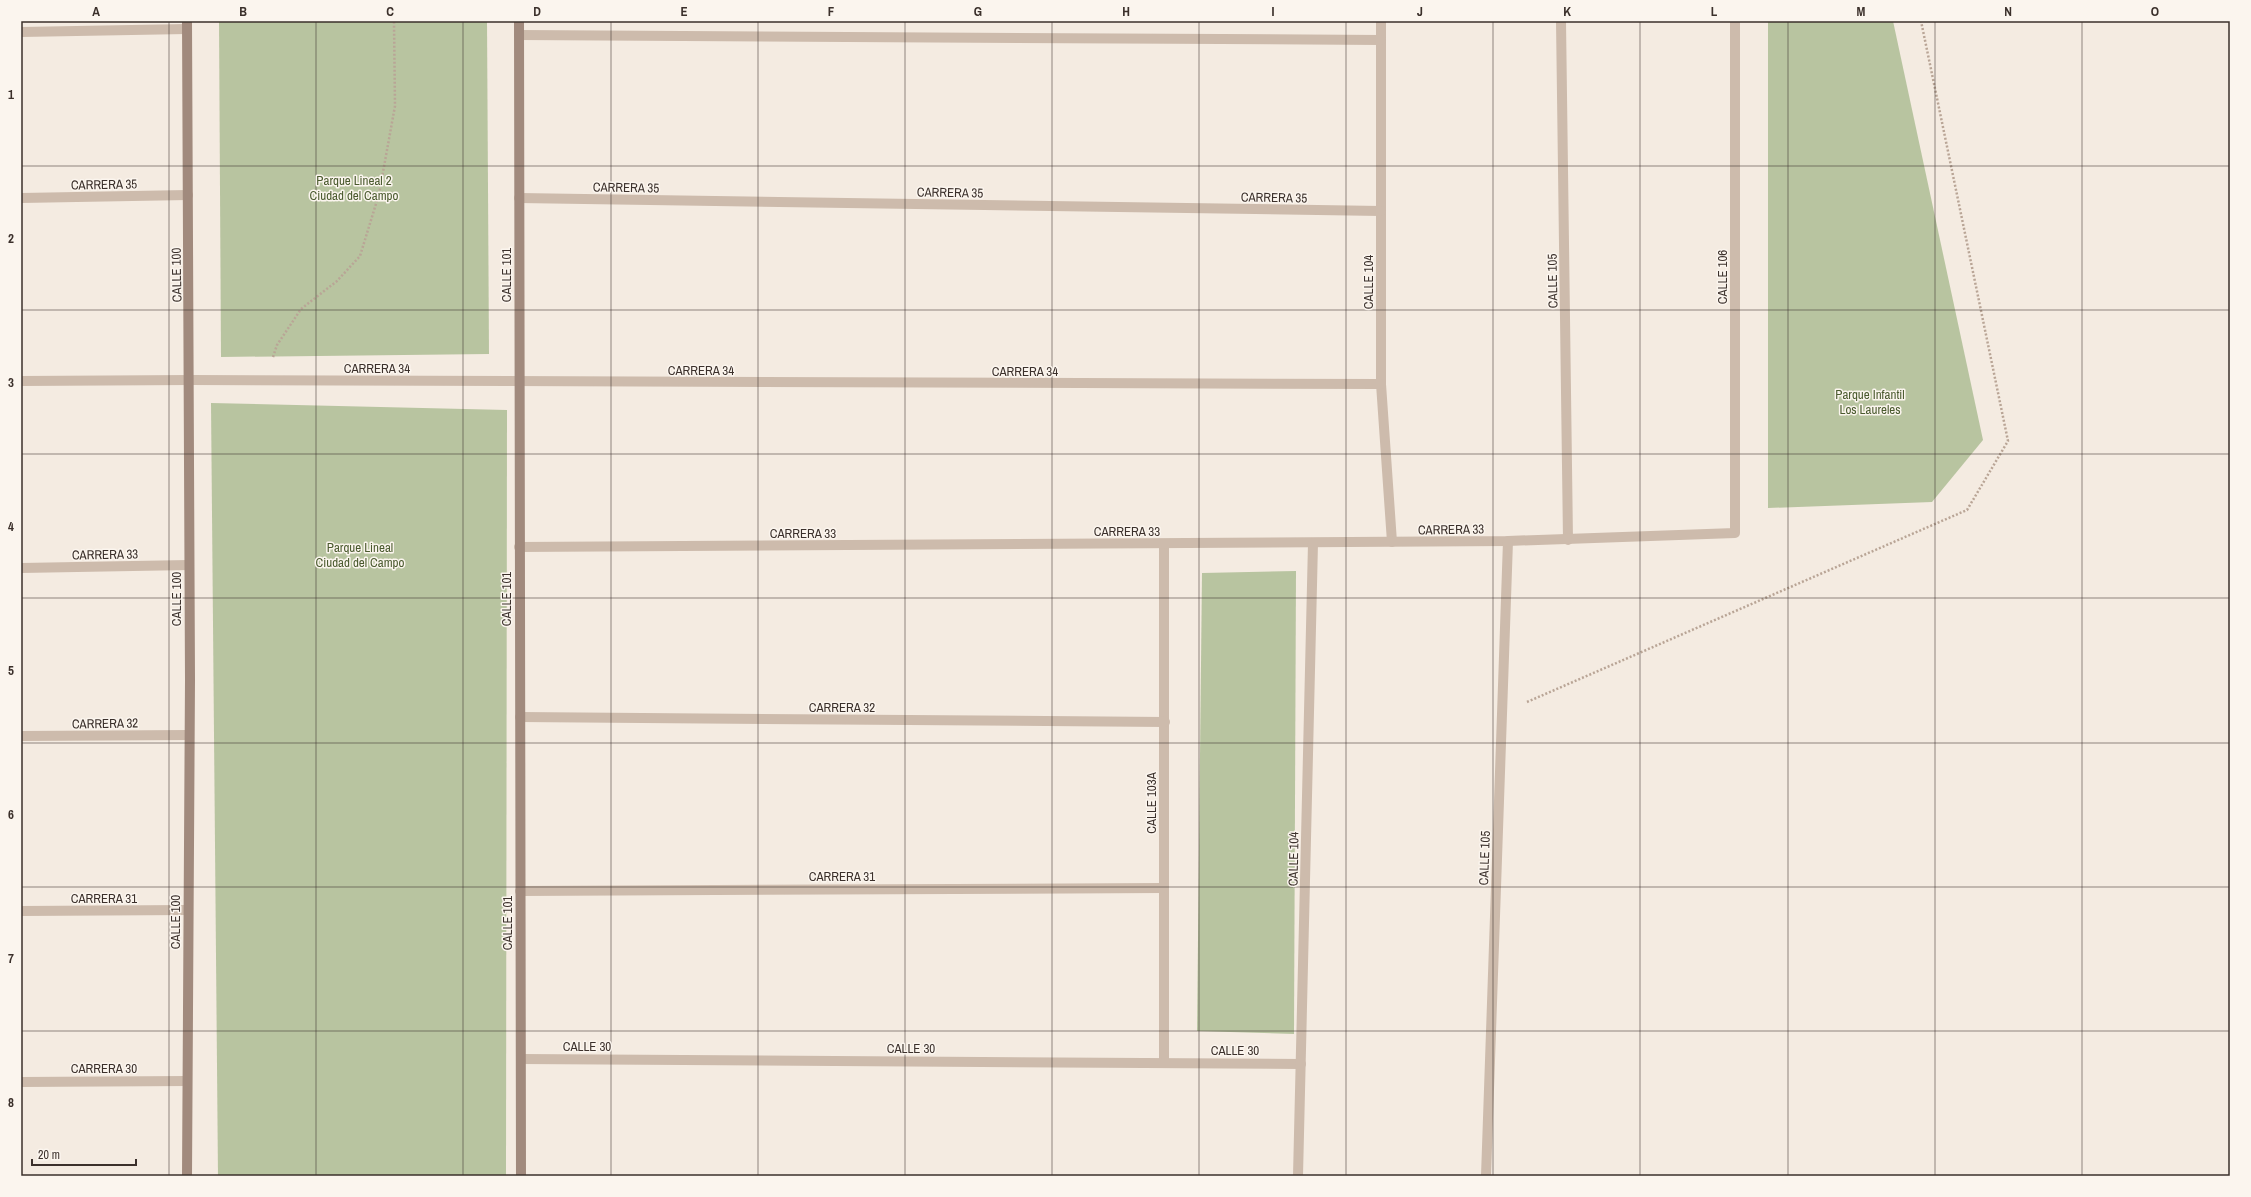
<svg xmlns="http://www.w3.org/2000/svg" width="2251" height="1197" viewBox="0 0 2251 1197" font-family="'Archivo Narrow',sans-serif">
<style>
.green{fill:#b8c4a0}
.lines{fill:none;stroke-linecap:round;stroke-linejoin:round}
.path{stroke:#b9a596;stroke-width:2.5;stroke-dasharray:2 2;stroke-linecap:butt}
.street{stroke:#cdbbac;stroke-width:10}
.secondary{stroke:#a18a7d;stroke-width:10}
.grid{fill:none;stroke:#3b302b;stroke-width:1;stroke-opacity:0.55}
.labels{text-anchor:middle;stroke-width:3;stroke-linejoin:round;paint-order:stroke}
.park-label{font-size:13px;fill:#4a5a2e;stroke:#fbf5ee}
.street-label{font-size:13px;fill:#3b302b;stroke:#fbf5ee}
.neatline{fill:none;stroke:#3b302b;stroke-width:1.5}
.grid-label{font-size:13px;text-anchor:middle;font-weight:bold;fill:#3b302b}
</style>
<rect width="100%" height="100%" fill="#f4ebe1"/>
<!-- green -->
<g class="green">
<polygon points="219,21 487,21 489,354 221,357"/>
<polygon points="1768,21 1893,21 1983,440 1932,502 1768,508"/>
<polygon points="211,403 507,410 506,1176 218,1176"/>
<polygon points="1296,571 1294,1034 1197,1031 1202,573"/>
</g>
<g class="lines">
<!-- path -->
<g class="path">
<polyline points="273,357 277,345 301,309 337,281 360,256 379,194 395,106 394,21"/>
<polyline points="1527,702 1967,510 2008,441 1921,21"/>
</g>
<!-- street -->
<g class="street">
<polyline points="1381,21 1381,384 1392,542"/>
<polyline points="1561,21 1568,540"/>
<polyline points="21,32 187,29"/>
<polyline points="519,35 1381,40"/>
<polyline points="21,198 188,195"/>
<polyline points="519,198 1381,211"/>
<polyline points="21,381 190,380 1381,384"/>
<polyline points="1164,544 1164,1063"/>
<polyline points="519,547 1508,541 1735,533 1735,21"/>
<polyline points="21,568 189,565"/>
<polyline points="520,717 1165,722"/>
<polyline points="21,736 189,735"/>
<polyline points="520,891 1164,888"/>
<polyline points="21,911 188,910"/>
<polyline points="521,1059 1301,1064"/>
<polyline points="21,1082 187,1081"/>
<polyline points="1298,1176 1313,543"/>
<polyline points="1486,1176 1508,541"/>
</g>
<!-- secondary -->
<g class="secondary">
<polyline points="519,21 521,1176"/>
<polyline points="187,1176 190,680 187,21"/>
</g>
</g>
<!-- grid -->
<path class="grid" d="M169,21V1176M316,21V1176M463,21V1176M611,21V1176M758,21V1176M905,21V1176M1052,21V1176M1199,21V1176M1346,21V1176M1493,21V1176M1640,21V1176M1788,21V1176M1935,21V1176M2082,21V1176M21,166H2230M21,310H2230M21,454H2230M21,598H2230M21,743H2230M21,887H2230M21,1031H2230"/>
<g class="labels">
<!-- park labels -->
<g class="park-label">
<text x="354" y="185">Parque Lineal 2<tspan x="354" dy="15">Ciudad del Campo</tspan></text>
<text x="1870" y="399">Parque Infantil<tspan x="1870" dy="15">Los Laureles</tspan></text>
<text x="360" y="552">Parque Lineal<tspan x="360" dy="15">Ciudad del Campo</tspan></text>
</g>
<!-- street labels -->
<g class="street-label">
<text transform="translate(104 184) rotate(-1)" y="5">CARRERA 35</text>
<text transform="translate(626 187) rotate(1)" y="5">CARRERA 35</text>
<text transform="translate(950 192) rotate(1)" y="5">CARRERA 35</text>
<text transform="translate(1274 197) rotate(1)" y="5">CARRERA 35</text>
<text transform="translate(176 275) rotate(-91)" y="5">CALLE 100</text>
<text transform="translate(506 275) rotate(-90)" y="5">CALLE 101</text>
<text transform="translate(1722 277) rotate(-90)" y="5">CALLE 106</text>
<text transform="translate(1552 281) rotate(-91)" y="5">CALLE 105</text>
<text transform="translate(1368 282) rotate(-90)" y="5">CALLE 104</text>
<text x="377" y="373">CARRERA 34</text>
<text x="701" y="375">CARRERA 34</text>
<text x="1025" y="376">CARRERA 34</text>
<text transform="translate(1451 529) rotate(-1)" y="5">CARRERA 33</text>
<text x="1127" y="536">CARRERA 33</text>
<text x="803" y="538">CARRERA 33</text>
<text transform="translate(105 554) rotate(-1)" y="5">CARRERA 33</text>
<text transform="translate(176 599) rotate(-90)" y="5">CALLE 100</text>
<text transform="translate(506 599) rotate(-90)" y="5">CALLE 101</text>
<text x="842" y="712">CARRERA 32</text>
<text transform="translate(105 723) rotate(-1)" y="5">CARRERA 32</text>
<text transform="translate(1151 803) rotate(-90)" y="5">CALLE 103A</text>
<text transform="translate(1484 858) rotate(-88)" y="5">CALLE 105</text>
<text transform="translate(1293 859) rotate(-89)" y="5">CALLE 104</text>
<text x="842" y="881">CARRERA 31</text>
<text x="104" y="903">CARRERA 31</text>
<text transform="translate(175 922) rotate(-90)" y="5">CALLE 100</text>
<text transform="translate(507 923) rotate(-90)" y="5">CALLE 101</text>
<text x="587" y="1051">CALLE 30</text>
<text x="911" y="1053">CALLE 30</text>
<text x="1235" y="1055">CALLE 30</text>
<text x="104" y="1073">CARRERA 30</text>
</g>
</g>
<!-- border -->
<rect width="2251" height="1197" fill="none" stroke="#fbf5ee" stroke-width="44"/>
<!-- scale -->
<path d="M32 1159v6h104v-6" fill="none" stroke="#3b302b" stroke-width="2"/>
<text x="38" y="1159" font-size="12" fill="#3b302b" stroke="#fbf5ee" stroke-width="3" paint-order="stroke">20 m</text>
<rect x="22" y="22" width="2207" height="1153" class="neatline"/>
<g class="grid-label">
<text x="96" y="16">A</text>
<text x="243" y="16">B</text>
<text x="390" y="16">C</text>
<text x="537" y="16">D</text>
<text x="684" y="16">E</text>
<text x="831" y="16">F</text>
<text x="978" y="16">G</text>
<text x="1126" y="16">H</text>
<text x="1273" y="16">I</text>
<text x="1420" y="16">J</text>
<text x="1567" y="16">K</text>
<text x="1714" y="16">L</text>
<text x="1861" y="16">M</text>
<text x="2008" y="16">N</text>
<text x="2155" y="16">O</text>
<text x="11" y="99">1</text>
<text x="11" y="243">2</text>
<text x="11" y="387">3</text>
<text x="11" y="531">4</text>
<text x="11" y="675">5</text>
<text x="11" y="819">6</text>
<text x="11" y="963">7</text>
<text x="11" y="1107">8</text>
</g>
</svg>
